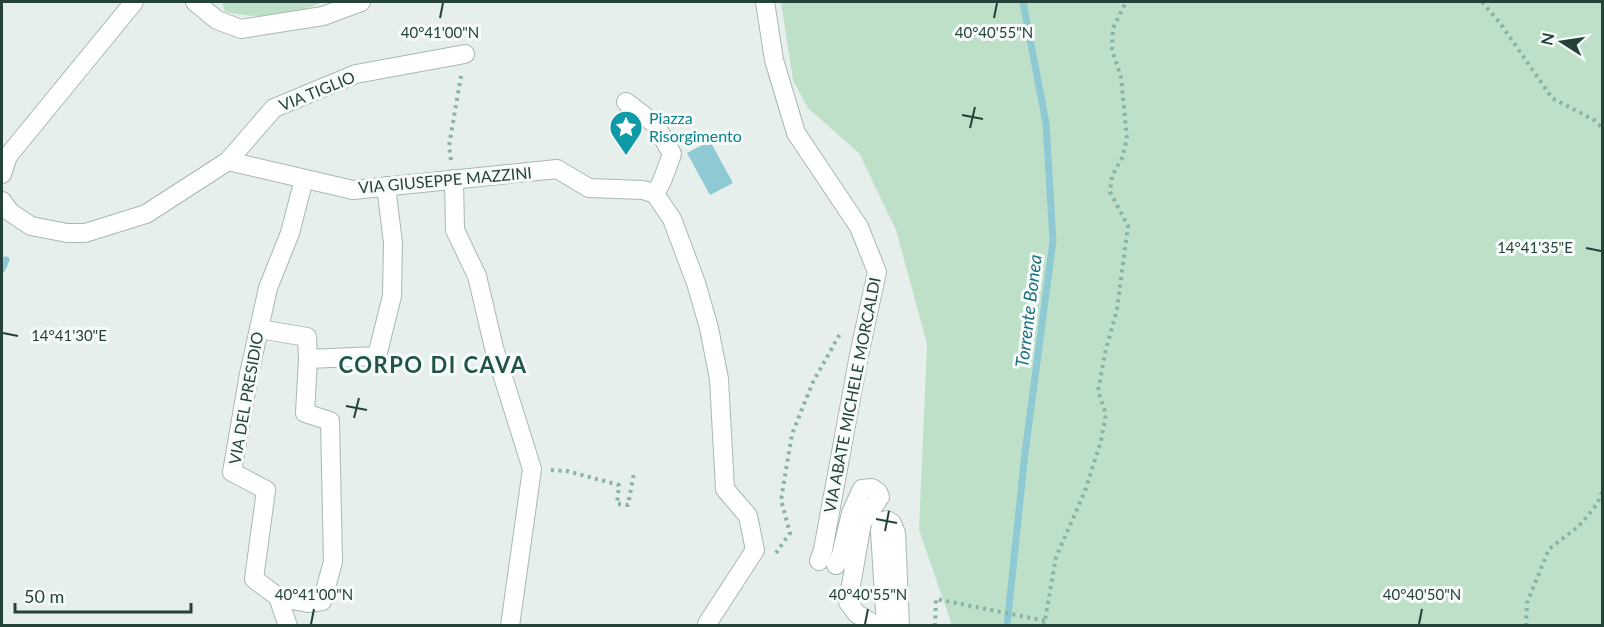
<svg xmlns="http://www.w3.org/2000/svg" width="1604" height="627" viewBox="0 0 1604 627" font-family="Lato,sans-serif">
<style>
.green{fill:#bfe0c8}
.water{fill:#8ec9d4}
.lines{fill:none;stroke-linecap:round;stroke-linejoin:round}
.stream{stroke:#8ec9d4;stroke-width:7}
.minor-casing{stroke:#a8b8b2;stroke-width:20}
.path{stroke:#86b3a5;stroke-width:4;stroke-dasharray:3 4.5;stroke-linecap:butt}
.minor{stroke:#fff;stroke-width:18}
.ticks{fill:none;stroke:#24423a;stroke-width:2}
.labels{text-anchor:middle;stroke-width:6;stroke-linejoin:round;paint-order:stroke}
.street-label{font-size:16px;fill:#24423a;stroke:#f7fbf9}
.culture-label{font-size:16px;fill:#0d838f;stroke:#f7fbf9;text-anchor:start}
.water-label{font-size:18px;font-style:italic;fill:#1c6f80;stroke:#f7fbf9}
.district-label{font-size:22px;font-weight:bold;letter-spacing:1.5px;fill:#1f5548;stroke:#f7fbf9}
.ticks-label{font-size:15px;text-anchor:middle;fill:#24423a;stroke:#f7fbf9;stroke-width:6;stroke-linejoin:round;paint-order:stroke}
</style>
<rect width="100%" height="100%" fill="#e6efeb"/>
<!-- green -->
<g class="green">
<path d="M222,2H323C282,19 268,19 225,12Z"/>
<polygon points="781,2 1602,2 1602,625 952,625 919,530 927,344 896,230 859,153 808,108 793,80"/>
</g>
<!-- water -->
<polygon class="water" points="710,141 733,183 710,195 687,153"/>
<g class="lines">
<!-- stream -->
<g class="stream">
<polyline points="2,269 6,260"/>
<polyline points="1007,626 1025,453 1053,241 1046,123 1023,2"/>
</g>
<defs>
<g id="minor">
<polyline points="195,2 217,20 241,29 323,16 361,2"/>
<polyline points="765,2 774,60 796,133 859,227 877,272 859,355 823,550 819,561"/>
<polyline points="626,102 655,124 672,154 662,181 655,194"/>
<polyline points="228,161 353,190 557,169 589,188 643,190 655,194"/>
<polyline points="2,174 8,156 134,2"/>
<polyline points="454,179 455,230 477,276 494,348 532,469 510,626"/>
<polyline points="655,194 672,219 696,283 709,328 719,379 725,489 748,516 755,550 707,624"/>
<polyline points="2,201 10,212 31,226 67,233 85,233 146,214 228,161 274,108 356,74 465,54"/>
<polyline points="259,329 307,337 308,359"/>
<polyline points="836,565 841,555 851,513 862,489 872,488 878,492 880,497 862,523 848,602 857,614 877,626"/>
<polyline points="278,597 308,603 322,601 333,562 330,421 305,413 308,359 377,356 392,296 393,243 386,186"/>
<polyline points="288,626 278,597 254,579 266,490 232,472 249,374 268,288 290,233 304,179"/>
<polyline points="886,626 880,531 882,521 887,520 892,523 896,533 900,626"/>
</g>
</defs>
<!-- minor casing -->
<use href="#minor" class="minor-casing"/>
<!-- path -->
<g class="path">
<polyline points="1482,2 1500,23 1552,98 1594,120 1602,128"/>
<polyline points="451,160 449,146 461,76"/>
<polyline points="551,470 567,471 619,485 617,504 628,505 634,473"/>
<polyline points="776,553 790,533 781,500 792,434 813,382 841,332"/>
<polyline points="935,626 936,599 1046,621"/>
<polyline points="1044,626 1056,557 1085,491 1101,441 1106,414 1098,391 1105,353 1117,309 1128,226 1110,192 1112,176 1122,158 1127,139 1121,77 1112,50 1113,28 1126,2"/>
<polyline points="1526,626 1527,603 1549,549 1579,526 1597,504 1602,492"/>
</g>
<!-- minor -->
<use href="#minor" class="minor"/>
</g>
<!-- ticks -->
<path class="ticks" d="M440,18L443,3M994,18L997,3M962,115L983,119M970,128L975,107M1586,248L1601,251M3,333L18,336M346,406L367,410M354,418L359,398M876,519L897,523M885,531L889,511M311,624L314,609M865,624L868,609M1419,624L1422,609"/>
<!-- icons -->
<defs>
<symbol id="sight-pin" viewBox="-11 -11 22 30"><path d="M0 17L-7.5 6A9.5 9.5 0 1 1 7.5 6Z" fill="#0f9aa8" stroke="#f7fbf9"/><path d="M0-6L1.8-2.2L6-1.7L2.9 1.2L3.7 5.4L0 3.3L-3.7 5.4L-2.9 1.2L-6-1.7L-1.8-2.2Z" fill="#fff"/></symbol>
</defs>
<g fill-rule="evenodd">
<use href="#sight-pin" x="607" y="108" width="38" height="52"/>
</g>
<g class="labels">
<!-- street labels -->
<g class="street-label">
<text transform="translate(317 91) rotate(-22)" y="6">VIA TIGLIO</text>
<text transform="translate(445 180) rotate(-5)" y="6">VIA GIUSEPPE MAZZINI</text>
<text transform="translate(852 395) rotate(-79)" y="6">VIA ABATE MICHELE MORCALDI</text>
<text transform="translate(246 398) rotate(-80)" y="6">VIA DEL PRESIDIO</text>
</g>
<!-- culture labels -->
<g class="culture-label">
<text x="649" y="124">Piazza<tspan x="649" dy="18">Risorgimento</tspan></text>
</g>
<!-- water labels -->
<g class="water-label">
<text transform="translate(1029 311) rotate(-83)" y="6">Torrente Bonea</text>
</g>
<!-- district labels -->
<g class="district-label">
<text x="433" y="373">CORPO DI CAVA</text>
</g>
</g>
<g class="ticks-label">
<text x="440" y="38">40°41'00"N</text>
<text x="994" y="38">40°40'55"N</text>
<text x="1535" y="253">14°41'35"E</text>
<text x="69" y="341">14°41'30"E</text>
<text x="314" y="600">40°41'00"N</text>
<text x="868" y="600">40°40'55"N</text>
<text x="1422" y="600">40°40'50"N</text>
</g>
<!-- border -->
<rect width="1604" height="627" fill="none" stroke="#24423a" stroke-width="6"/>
<!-- north arrow -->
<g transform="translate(1562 42) rotate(282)" stroke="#f7fbf9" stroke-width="4.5" paint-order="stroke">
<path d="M0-4.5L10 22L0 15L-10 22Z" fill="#24423a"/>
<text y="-9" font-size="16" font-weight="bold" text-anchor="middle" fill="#24423a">N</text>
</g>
<!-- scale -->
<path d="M15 603v9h176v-9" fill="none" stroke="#24423a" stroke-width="3"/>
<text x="24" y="603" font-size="18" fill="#24423a" stroke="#f7fbf9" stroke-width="4.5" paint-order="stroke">50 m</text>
</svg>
